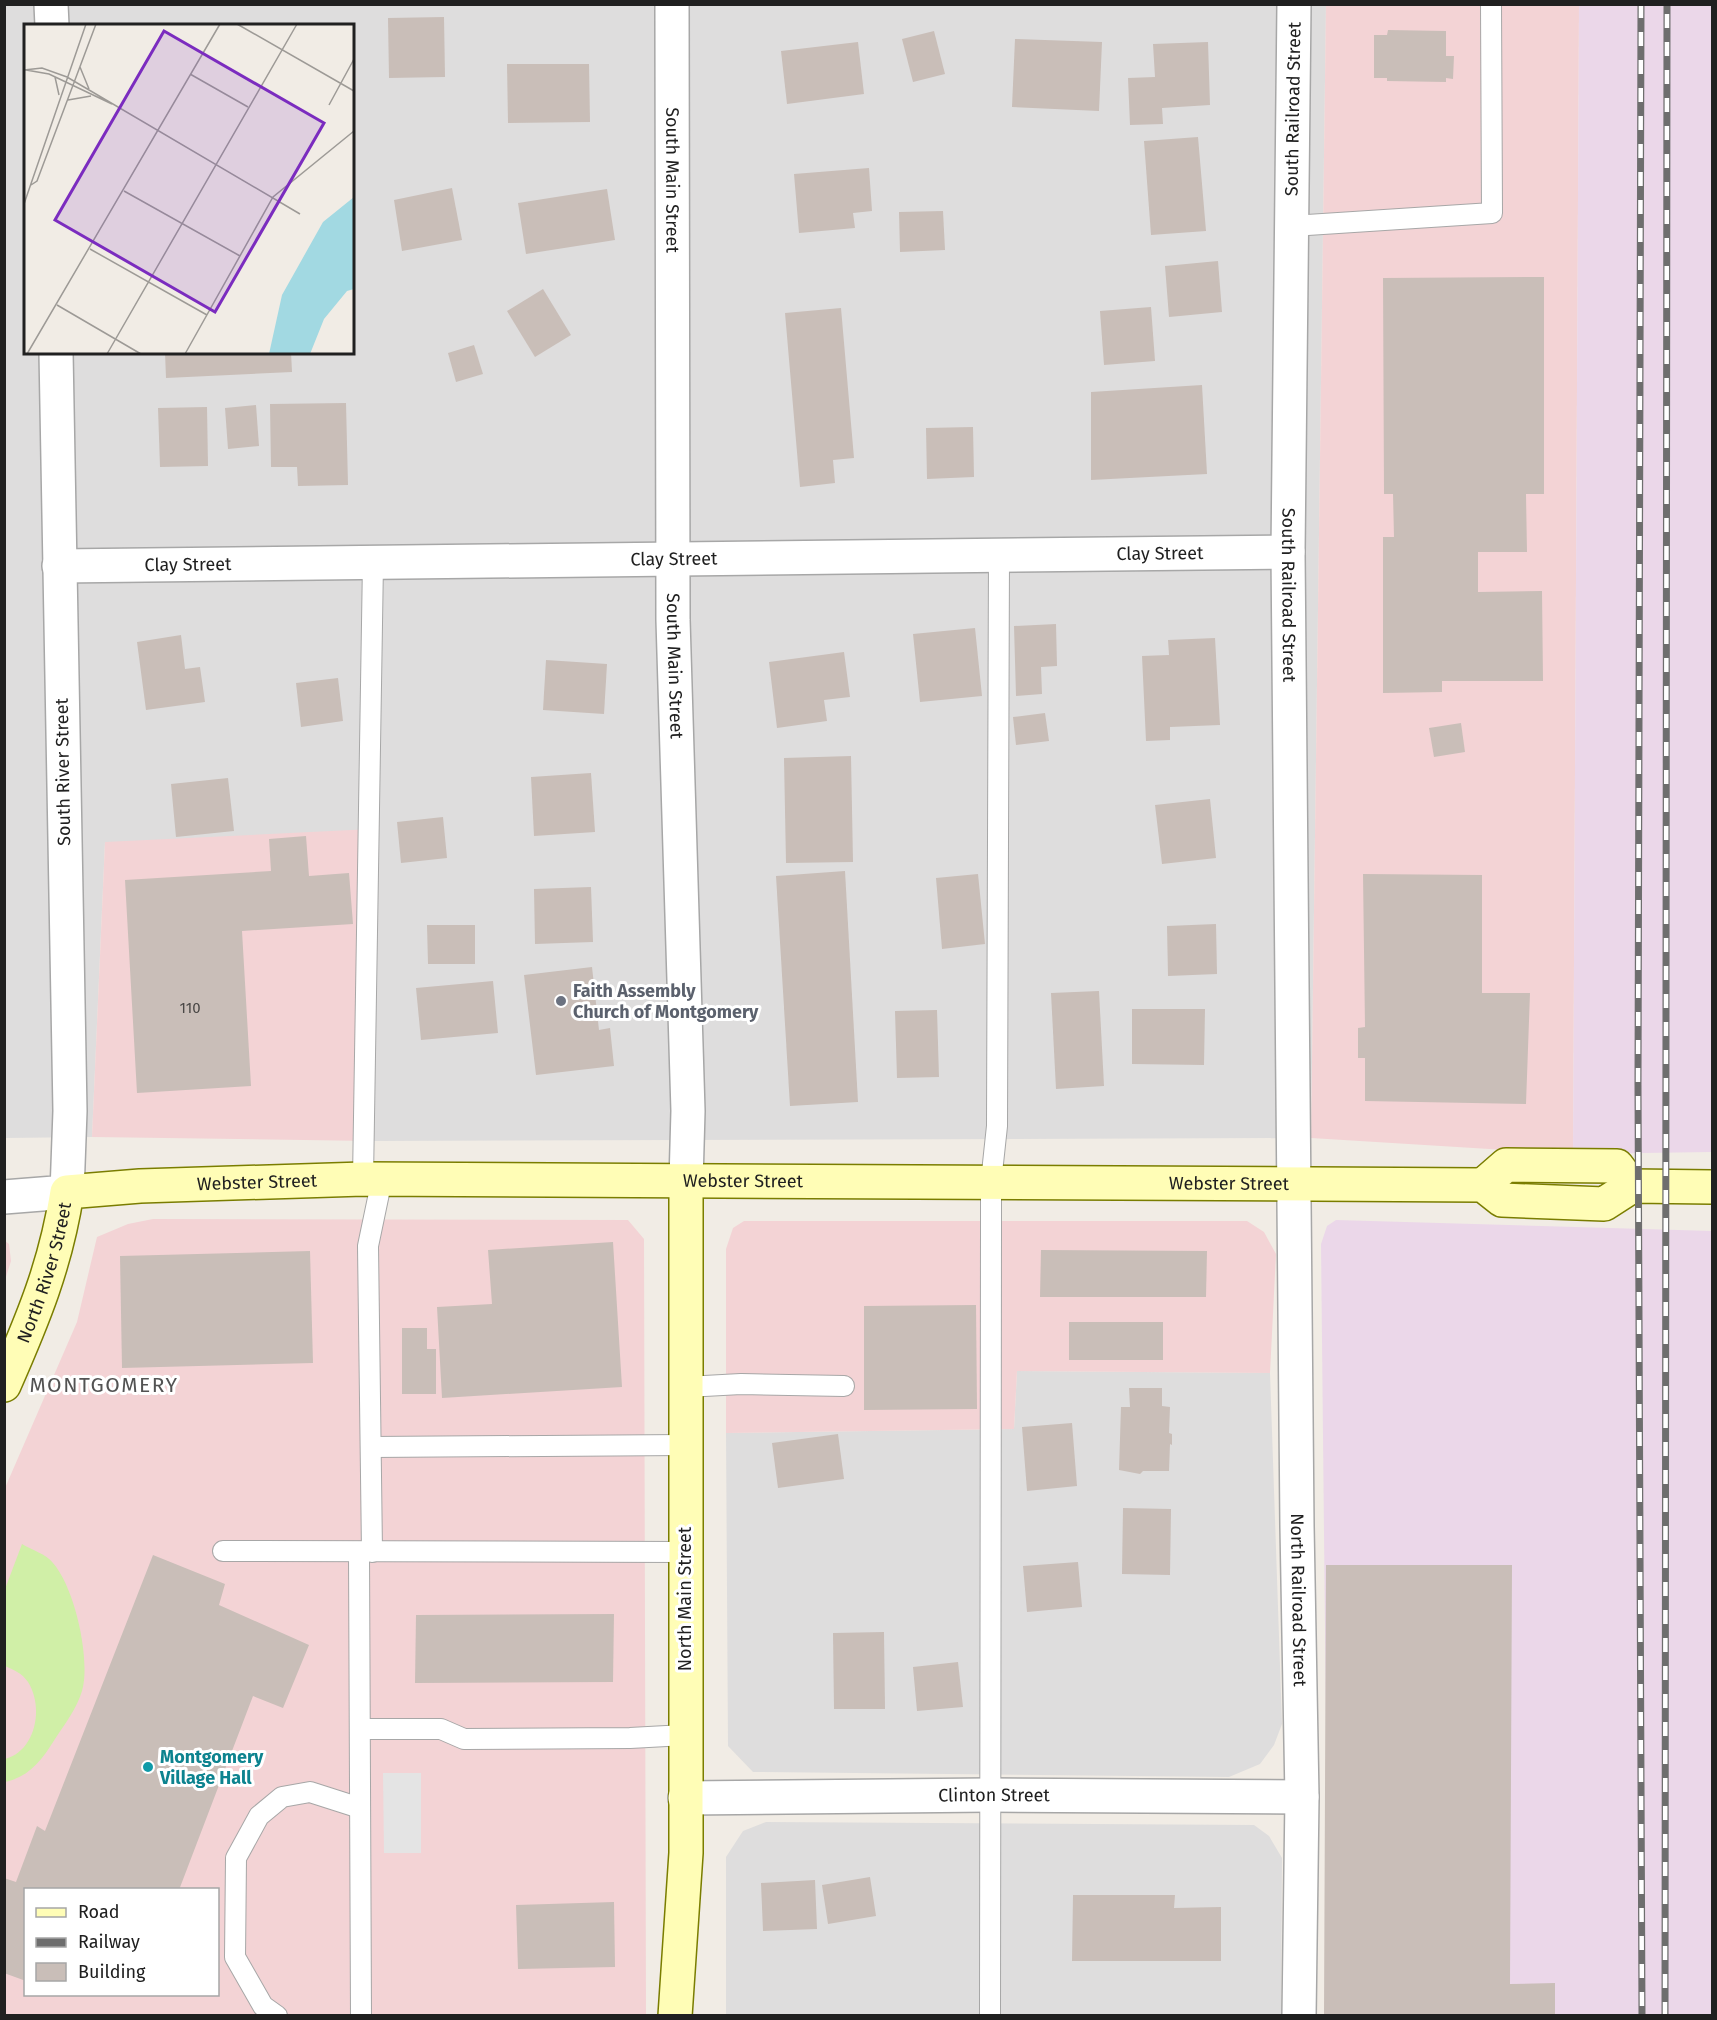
<svg xmlns="http://www.w3.org/2000/svg" width="1717" height="2020" viewBox="0 0 1717 2020" font-family="'Fira Sans',sans-serif">
<style>
.residential{fill:#dedddd;fill-rule:evenodd}
.commercial{fill:#f3d3d5;fill-rule:evenodd}
.industrial{fill:#ebd7e9}
.grass{fill:#d0efa7}
.parking{fill:#e4e4e4}
.building{fill:#c9beb8}
.lines{fill:none;stroke-linecap:round;stroke-linejoin:round}
.lane-casing{stroke:#a7a7a7;stroke-width:22}
.street-casing{stroke:#a7a7a7;stroke-width:36}
.secondary-casing{stroke:#7a7d00;stroke-width:36}
.lane{stroke:#fff;stroke-width:20}
.street{stroke:#fff;stroke-width:33}
.secondary{stroke:#fffdb6;stroke-width:33}
.rail-casing{stroke:#6e6e6e;stroke-width:7}
.rail{stroke:#fff;stroke-width:4.5;stroke-dasharray:14;stroke-linecap:butt}
.worship-dot{fill:#6b7280;stroke:#fff;stroke-width:2}
.culture-dot{fill:#0f9aa8;stroke:#fff;stroke-width:2}
.labels{text-anchor:middle;stroke-width:6;stroke-linejoin:round;paint-order:stroke}
.number-label{font-size:15px;fill:#4a4846}
.street-label{font-size:18px;fill:#202020;stroke:#fff}
.worship-label{font-size:18px;font-weight:bold;fill:#5b616d;stroke:#fff;text-anchor:start}
.culture-label{font-size:18px;font-weight:bold;fill:#0d838f;stroke:#fff;text-anchor:start}
.quarter-label{font-size:21px;letter-spacing:1.5px;fill:#535353;stroke:#fff}
.inset-road{fill:none;stroke:#9d9a96;stroke-width:1.5}
.view{fill:#7b2cbf;fill-opacity:0.15;stroke:#7b2cbf;stroke-width:3}
.inset-edge{fill:none;stroke:#202020;stroke-width:3}
</style>
<rect width="100%" height="100%" fill="#f1ece5"/>
<!-- residential -->
<g class="residential">
<path d="M4,5H1326L1311,1138L370,1141L105,842L92,1137L5,1138ZM26,26H352V352H26Z"/>
<polygon points="1017,1371 1270,1373 1282,1724 1274,1745 1260,1764 1229,1777 753,1772 728,1746 726,1433 1014,1429"/>
<polygon points="766,1822 1254,1825 1269,1836 1282,1858 1281,2015 726,2016 726,1857 743,1831"/>
</g>
<!-- commercial -->
<g class="commercial">
<polygon points="1326,5 1579,5 1573,1154 1311,1138"/>
<polygon points="372,829 370,1141 92,1137 105,842"/>
<path d="M153,1219L628,1220L644,1239L646,2015L5,2016V1488L77,1322L97,1237L128,1224ZM26,1890H218V1994H26Z"/>
<polygon points="744,1221 1247,1221 1264,1232 1276,1254 1270,1373 1017,1371 1014,1429 726,1433 726,1249 733,1228"/>
<polygon points="5,1241 9,1244 11,1261 5,1280"/>
</g>
<!-- industrial -->
<g class="industrial">
<polygon points="1579,5 1712,5 1712,1152 1573,1154"/>
<polygon points="1336,1220 1712,1231 1712,2015 1329,2015 1321,1244 1327,1226"/>
</g>
<!-- grass -->
<path class="grass" d="M22,1544C32,1550 46,1554 53,1563C75,1588 91,1660 82,1691C77,1708 65,1724 55,1739C42,1760 29,1777 5,1782V1759C36,1751 44,1707 28,1682C22,1673 14,1670 5,1666V1589Z"/>
<!-- parking -->
<polygon class="parking" points="383,1773 421,1773 421,1853 384,1853"/>
<!-- building -->
<g class="building">
<polygon points="444,17 445,77 389,78 388,18"/>
<polygon points="1388,30 1446,31 1446,56 1454,56 1453,79 1446,78 1446,82 1387,81 1387,78 1374,78 1374,35 1387,35"/>
<polygon points="934,31 945,74 913,82 902,39"/>
<polygon points="1015,39 1102,42 1099,111 1012,107"/>
<polygon points="858,42 864,94 787,104 781,51"/>
<polygon points="1208,42 1210,105 1162,108 1163,124 1130,125 1128,78 1155,77 1153,44"/>
<polygon points="507,64 589,64 590,122 508,123"/>
<polygon points="1198,137 1206,231 1151,235 1144,141"/>
<polygon points="869,168 872,211 853,213 855,228 799,233 794,174"/>
<polygon points="452,188 462,240 402,251 394,200"/>
<polygon points="607,189 615,240 526,254 518,203"/>
<polygon points="943,211 945,250 900,252 899,212"/>
<polygon points="1218,261 1222,312 1169,317 1165,266"/>
<polygon points="1544,277 1544,494 1526,494 1527,552 1478,552 1478,592 1542,591 1543,681 1442,681 1442,692 1383,693 1383,537 1394,537 1393,494 1384,494 1383,278"/>
<polygon points="543,289 571,335 535,357 507,311"/>
<polygon points="1151,307 1155,361 1104,365 1100,311"/>
<polygon points="841,308 854,458 833,460 835,483 800,487 785,313"/>
<polygon points="474,345 483,374 456,382 448,353"/>
<polygon points="165,352 291,352 292,372 166,378"/>
<polygon points="1202,385 1207,474 1091,480 1091,392"/>
<polygon points="346,403 348,485 298,486 297,467 271,467 270,404"/>
<polygon points="256,405 259,446 228,449 225,408"/>
<polygon points="207,407 208,466 160,467 158,408"/>
<polygon points="973,427 974,477 927,479 926,428"/>
<polygon points="1056,624 1057,666 1041,667 1042,694 1016,696 1014,626"/>
<polygon points="975,628 982,696 920,702 913,634"/>
<polygon points="181,635 185,669 200,667 205,702 146,710 137,642"/>
<polygon points="1215,638 1220,725 1170,727 1170,740 1146,741 1142,656 1169,655 1168,640"/>
<polygon points="844,652 850,697 824,700 827,721 777,728 769,662"/>
<polygon points="546,660 607,664 604,714 543,710"/>
<polygon points="338,678 343,721 301,727 296,683"/>
<polygon points="1045,713 1049,741 1016,745 1013,717"/>
<polygon points="1461,723 1465,752 1434,757 1429,728"/>
<polygon points="851,756 853,862 786,863 784,758"/>
<polygon points="591,773 595,832 534,836 531,777"/>
<polygon points="228,778 234,831 176,837 171,784"/>
<polygon points="1210,799 1216,858 1162,864 1155,805"/>
<polygon points="443,817 447,858 401,863 397,822"/>
<polygon points="306,836 309,876 349,873 353,924 242,931 251,1086 137,1093 125,880 271,871 269,839"/>
<polygon points="845,871 858,1102 790,1106 776,876"/>
<polygon points="978,874 985,944 942,949 936,878"/>
<polygon points="1363,874 1482,875 1482,993 1530,993 1526,1104 1365,1101 1365,1058 1358,1058 1358,1028 1365,1027"/>
<polygon points="591,887 593,942 535,944 534,889"/>
<polygon points="1216,924 1217,974 1168,976 1167,926"/>
<polygon points="427,925 475,925 475,964 428,964"/>
<polygon points="592,967 599,1030 610,1028 614,1066 536,1075 524,975"/>
<polygon points="493,981 498,1033 421,1040 416,988"/>
<polygon points="1099,991 1104,1086 1056,1089 1051,993"/>
<polygon points="1132,1009 1205,1009 1204,1065 1132,1064"/>
<polygon points="937,1010 939,1077 897,1078 895,1011"/>
<polygon points="613,1242 622,1387 442,1398 437,1307 492,1304 488,1250"/>
<polygon points="1041,1250 1207,1251 1206,1297 1040,1297"/>
<polygon points="310,1251 313,1363 122,1368 120,1256"/>
<polygon points="976,1305 977,1409 864,1410 864,1306"/>
<rect x="1069" y="1322" width="94" height="38"/>
<polygon points="402,1328 427,1328 427,1349 436,1349 436,1394 402,1394"/>
<polygon points="1129,1388 1162,1388 1162,1406 1170,1407 1169,1433 1172,1434 1172,1445 1170,1444 1169,1471 1143,1471 1140,1474 1119,1470 1121,1407 1130,1407"/>
<polygon points="1072,1423 1077,1486 1027,1491 1022,1427"/>
<polygon points="838,1434 844,1479 778,1488 772,1443"/>
<polygon points="1123,1508 1171,1509 1170,1575 1122,1574"/>
<polygon points="153,1555 225,1584 219,1605 309,1645 283,1708 253,1696 179,1890 26,1890 26,1981 4,1973 4,1878 16,1882 37,1826 45,1831"/>
<polygon points="1078,1562 1082,1607 1027,1612 1023,1566"/>
<polygon points="1326,1565 1512,1565 1510,1984 1555,1983 1555,2016 1324,2016"/>
<polygon points="614,1614 613,1682 415,1683 416,1615"/>
<polygon points="884,1632 885,1709 834,1709 833,1633"/>
<polygon points="958,1662 963,1707 917,1711 913,1667"/>
<polygon points="870,1877 876,1916 828,1924 822,1885"/>
<polygon points="815,1880 817,1929 763,1931 761,1883"/>
<polygon points="1073,1895 1175,1895 1174,1908 1221,1907 1221,1961 1072,1961"/>
<polygon points="614,1902 615,1967 518,1969 516,1905"/>
</g>
<g class="lines">
<defs>
<g id="lane">
<polyline points="1292,226 1492,213 1491,4"/>
<polyline points="363,1179 373,562"/>
<polyline points="686,1387 741,1384 844,1386"/>
<polyline points="371,1447 685,1445"/>
<polyline points="223,1551 685,1552"/>
<polyline points="359,1552 361,2016"/>
<polyline points="372,1552 368,1246 382,1179"/>
<polyline points="360,1729 441,1729 464,1739 630,1738 685,1735"/>
<polyline points="277,2016 263,2006 235,1957 236,1858 259,1816 282,1797 310,1792 360,1808"/>
<polyline points="990,2016 991,1234 991,1182 997,1126 999,555"/>
</g>
<g id="street">
<polyline points="51,4 52,26"/>
<path id="s1" d="M672,4L673,620L688,1111L686,1181"/>
<path id="s2" d="M1294,4L1288,552L1297,1526L1302,1797L1299,2016"/>
<path id="s3" d="M59,566L1288,552"/>
<polyline points="4,1197 67,1192 70,1111 56,352"/>
<path id="s4" d="M685,1798L990,1795L1302,1797"/>
</g>
<g id="secondary">
<polyline points="1483,1185 1506,1165 1617,1166 1632,1186"/>
<path id="s5" d="M4,1385C33,1319 56,1264 67,1192L140,1186L363,1179L1483,1185L1502,1200L1604,1204L1632,1186L1712,1187"/>
<polyline points="675,2016 686,1853 686,1181"/>
</g>
</defs>
<!-- lane casing -->
<use href="#lane" class="lane-casing"/>
<!-- street casing -->
<use href="#street" class="street-casing"/>
<!-- secondary casing -->
<use href="#secondary" class="secondary-casing"/>
<!-- lane -->
<use href="#lane" class="lane"/>
<!-- street -->
<use href="#street" class="street"/>
<!-- secondary -->
<use href="#secondary" class="secondary"/>
<defs>
<g id="rail">
<polyline points="1641,4 1638,1085 1642,2016"/>
<polyline points="1665,2016 1667,4"/>
</g>
</defs>
<!-- rail casing -->
<use href="#rail" class="rail-casing"/>
<!-- rail -->
<use href="#rail" class="rail"/>
</g>
<!-- markers -->
<circle class="worship-dot" cx="561" cy="1001" r="6"/>
<circle class="culture-dot" cx="148" cy="1767" r="6"/>
<g class="labels">
<!-- number labels -->
<g class="number-label">
<text x="190" y="1013">110</text>
</g>
<!-- street labels -->
<g class="street-label">
<text transform="translate(1293 109) rotate(-89)" y="6">South Railroad Street</text>
<text dy="6" stroke="none"><textPath href="#s1" startOffset="176">South Main Street</textPath></text>
<text dy="6" stroke="none"><textPath href="#s3" startOffset="1101">Clay Street</textPath></text>
<text dy="6" stroke="none"><textPath href="#s3" startOffset="615">Clay Street</textPath></text>
<text dy="6" stroke="none"><textPath href="#s3" startOffset="129">Clay Street</textPath></text>
<text dy="6" stroke="none"><textPath href="#s2" startOffset="591">South Railroad Street</textPath></text>
<text dy="6" stroke="none"><textPath href="#s1" startOffset="662">South Main Street</textPath></text>
<text transform="translate(63 772) rotate(-91)" y="6">South River Street</text>
<text dy="6" stroke="none"><textPath href="#s5" startOffset="880">Webster Street</textPath></text>
<text dy="6" stroke="none"><textPath href="#s5" startOffset="394">Webster Street</textPath></text>
<text dy="6" stroke="none"><textPath href="#s5" startOffset="1366">Webster Street</textPath></text>
<text dy="6" stroke="none"><textPath href="#s5" startOffset="120">North River Street</textPath></text>
<text transform="translate(685 1599) rotate(-90)" y="6">North Main Street</text>
<text dy="6" stroke="none"><textPath href="#s2" startOffset="1596">North Railroad Street</textPath></text>
<text dy="6" stroke="none"><textPath href="#s4" startOffset="309">Clinton Street</textPath></text>
</g>
<!-- worship labels -->
<g class="worship-label">
<text x="573" y="997">Faith Assembly<tspan x="573" dy="21">Church of Montgomery</tspan></text>
</g>
<!-- culture labels -->
<g class="culture-label">
<text x="160" y="1763">Montgomery<tspan x="160" dy="21">Village Hall</tspan></text>
</g>
<!-- quarter labels -->
<g class="quarter-label">
<text x="104" y="1392">MONTGOMERY</text>
</g>
</g>
<!-- overview -->
<g transform="translate(24 24)">
<rect width="330" height="330" fill="#f1ece5"/>
<path d="M330,173V265L323,267L300,295L286,330H245L258,271L299,198Z" fill="#a2d9e2"/>
<path class="inset-road" d="M213,0L330,67M56,43L65,65M0,46L18,44L43,53L276,190M2,46L25,50L88,80M166,50L224,83M31,53L35,71M44,76L67,72M305,81L330,35M7,161L13,157L72,0M100,167L216,232M0,180L62,0M66,225L183,291M33,281L117,330M3,330L196,0M83,330L273,0M161,330L249,173L330,107"/>
<path class="view" d="M140,7L300,99L191,288L31,196Z"/>
<rect width="330" height="330" class="inset-edge"/>
</g>
<!-- border -->
<rect width="1717" height="2020" fill="none" stroke="#202020" stroke-width="12"/>
<!-- legend -->
<rect x="24" y="1888" width="195" height="108" fill="#ffffff" stroke="#a6a6a6" stroke-width="1.5"/>
<rect x="36" y="1908" width="30" height="9" fill="#fffdb6" stroke="#a6a6a6" stroke-width="1.5"/>
<text x="78" y="1918" font-size="18" fill="#202020">Road</text>
<rect x="36" y="1938" width="30" height="9" fill="#6e6e6e" stroke="#a6a6a6" stroke-width="1.5"/>
<text x="78" y="1948" font-size="18" fill="#202020">Railway</text>
<rect x="36" y="1963" width="30" height="18" fill="#c9beb8" stroke="#a6a6a6" stroke-width="1.5"/>
<text x="78" y="1978" font-size="18" fill="#202020">Building</text>
</svg>
